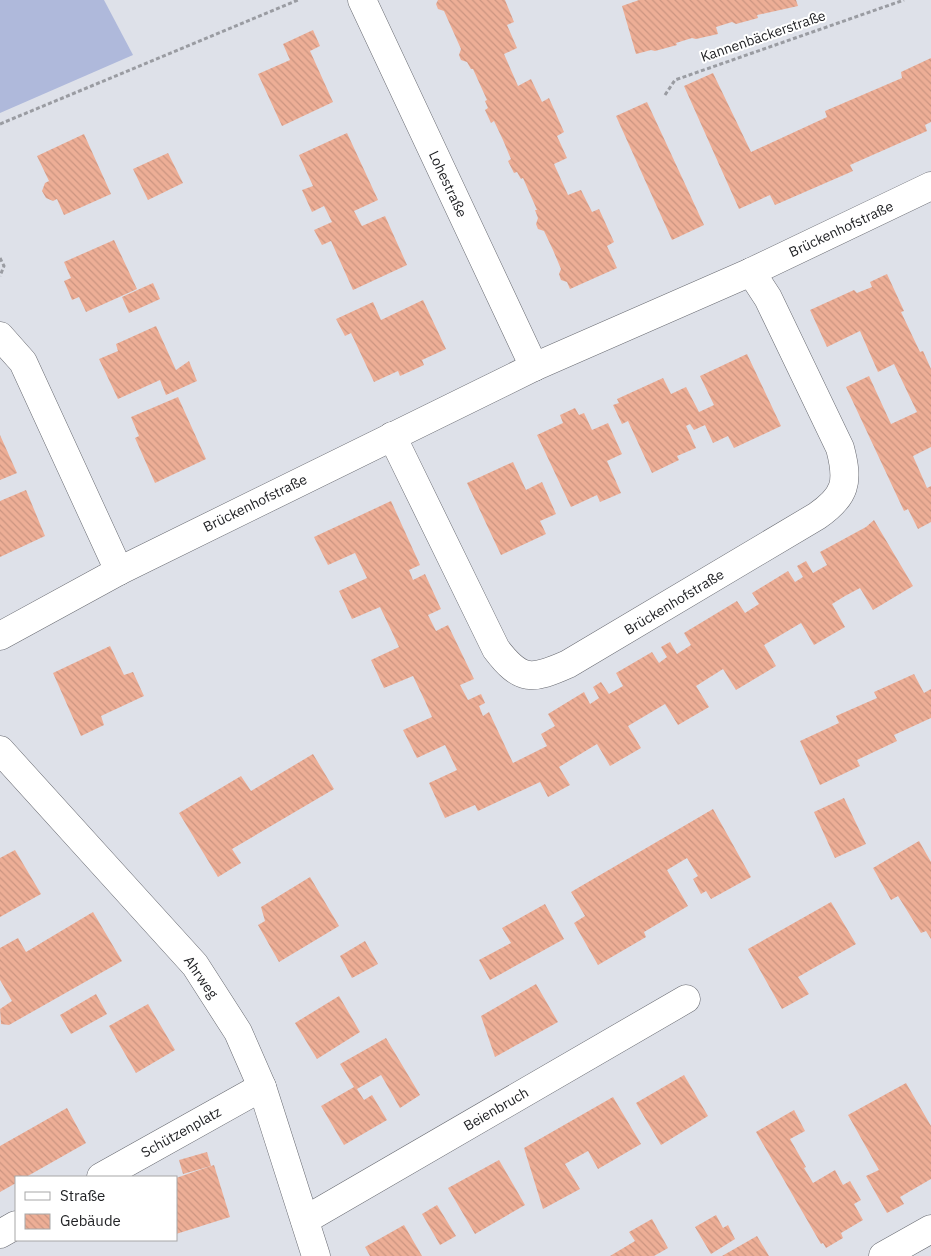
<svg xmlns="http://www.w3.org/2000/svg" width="931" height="1256" viewBox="0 0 931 1256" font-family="'IBM Plex Sans',sans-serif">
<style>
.grass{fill:#afb9db}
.building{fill:url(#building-back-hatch)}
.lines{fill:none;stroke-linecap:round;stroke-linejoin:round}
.minor-casing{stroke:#686a71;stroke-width:29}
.path{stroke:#9a9ca2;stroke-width:3;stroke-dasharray:4 2.5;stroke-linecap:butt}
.minor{stroke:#fff;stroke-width:28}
.labels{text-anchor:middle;stroke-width:4;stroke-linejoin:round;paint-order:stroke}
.street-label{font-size:14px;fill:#222326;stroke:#fff}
</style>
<defs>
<pattern id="building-back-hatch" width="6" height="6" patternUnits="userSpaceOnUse" patternTransform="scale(1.25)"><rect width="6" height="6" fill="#edae96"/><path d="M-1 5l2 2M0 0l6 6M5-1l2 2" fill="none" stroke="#cb9581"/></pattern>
</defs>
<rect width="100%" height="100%" fill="#dee1e9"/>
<!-- grass -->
<polygon class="grass" points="0,0 104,0 133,55 0,113"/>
<!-- building -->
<g class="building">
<polygon points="438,0 505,0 514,22 507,25 517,48 504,54 518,86 531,79 542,102 549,98 564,132 557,136 567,158 554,164 568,195 581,190 592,212 599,209 614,242 607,246 617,268 570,289 567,282 561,280 559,274 561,269 553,250 544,231 538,229 536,224 538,218 535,210 537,210 523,178 521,179 517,172 514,173 508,161 511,159 503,140 494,121 491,123 485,110 488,108 485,101 487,100 473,69 471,69 467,62 461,60 459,55 461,49 444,11 438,9 436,4"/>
<polygon points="639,0 796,0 798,6 757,15 758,18 736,24 732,22 716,27 718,34 696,39 692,38 676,43 677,45 655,51 651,50 636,54 622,6"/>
<polygon points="313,30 320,46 310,51 333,102 282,126 258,74 290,60 283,44"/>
<polygon points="931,58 931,122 925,125 927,131 850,165 853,171 775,205 770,195 739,209 684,86 713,73 751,152 827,117 825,111 902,78 901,72"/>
<polygon points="647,102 704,225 672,240 616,116"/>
<polygon points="347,133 378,200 354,211 362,226 385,216 407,265 353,290 331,241 322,245 314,230 332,222 324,206 312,212 302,190 313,186 299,155"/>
<polygon points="84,134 111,194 64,215 57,199 53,201 46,198 42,191 45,183 49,181 37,156"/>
<polygon points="168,153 183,183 148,200 133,169"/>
<polygon points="114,240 137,289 86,312 79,297 72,300 70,295 64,281 71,278 64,262"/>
<polygon points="887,274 904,311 901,312 920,352 923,351 931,369 931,447 913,456 927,488 931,486 931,522 918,529 908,509 904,511 846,387 869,376 891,424 917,412 894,364 878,372 860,331 827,347 810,310 854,290 857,293 872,287 870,282"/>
<polygon points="153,283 160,299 129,313 122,297"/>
<polygon points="423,300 446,349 422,360 424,365 400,376 398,371 374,382 351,333 345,336 336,319 373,302 381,320"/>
<polygon points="156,326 176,370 189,361 197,381 166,395 160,380 118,399 99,359 118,351 116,344"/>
<polygon points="747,354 781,426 734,448 728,436 713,443 705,425 694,430 690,424 686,426 696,448 677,456 679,460 652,473 628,421 622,424 613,405 619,403 617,399 663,378 671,394 686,387 699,412 714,405 700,376"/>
<polygon points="178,397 206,459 155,483 135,438 139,436 131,417"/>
<polygon points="575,408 579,415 584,413 592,430 608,423 622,454 607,461 621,493 600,502 597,495 571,507 537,435 563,423 560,415"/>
<polygon points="0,435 17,473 0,480"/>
<polygon points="513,462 526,490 542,482 556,514 540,521 546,534 501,555 467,483"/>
<polygon points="26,490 45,536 0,557 0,501"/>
<polygon points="391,501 420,565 409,570 413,580 425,574 441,609 428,615 436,631 448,625 474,679 460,685 468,700 481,694 485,703 479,706 483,716 489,712 513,763 547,746 541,734 555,726 548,714 584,692 590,704 599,698 593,687 601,682 609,694 623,686 616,673 652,652 659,663 667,657 661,647 670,642 677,654 691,645 684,633 737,601 745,613 759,604 752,593 788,571 795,582 803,577 797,566 806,561 813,573 827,565 820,552 866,527 874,520 913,586 873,610 860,588 845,596 832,604 845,627 814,645 801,623 764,645 776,666 736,690 723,669 696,686 709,707 678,725 665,704 628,726 641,748 610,766 597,744 559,767 570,785 548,797 540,782 478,811 475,805 445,818 429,783 457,770 445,745 417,758 403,730 432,717 425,701 413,676 384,688 371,660 399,647 392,632 380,607 352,619 339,591 367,578 355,553 328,565 314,537"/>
<polygon points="110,646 124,675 133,672 144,696 101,716 104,725 81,736 53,673"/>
<polygon points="914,674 924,693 931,689 931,718 894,735 897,741 857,760 860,766 820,785 800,741 839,723 836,716 877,698 874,692"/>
<polygon points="313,754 334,789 232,849 241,863 218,877 179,813 241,776 251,791"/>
<polygon points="844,798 866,844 835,858 814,812"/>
<polygon points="713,809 751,877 711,899 706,891 701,894 693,879 698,876 687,858 667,870 688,906 644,932 646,937 598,965 574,923 585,916 571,892"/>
<polygon points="919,841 931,862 931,939 926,931 921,933 898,896 891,900 873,868"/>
<polygon points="15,850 41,894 0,917 0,858"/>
<polygon points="310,877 339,926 279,962 258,925 265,921 261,907"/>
<polygon points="831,902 856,944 798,977 809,994 782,1009 748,949"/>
<polygon points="545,904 564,939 490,980 479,960 511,943 502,928"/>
<polygon points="93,912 122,961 9,1025 1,1024 0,1009 12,1001 0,980 0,948 18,938 26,952"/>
<polygon points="365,941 378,964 352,978 340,956"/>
<polygon points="536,984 558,1022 495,1057 481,1016"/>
<polygon points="96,994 107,1014 71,1034 60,1015"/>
<polygon points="339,996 360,1032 317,1059 295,1023"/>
<polygon points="148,1004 175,1050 136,1073 109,1026"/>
<polygon points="386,1038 420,1095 400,1108 381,1075 357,1089 364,1100 372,1095 387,1120 344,1145 321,1106 354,1087 340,1064"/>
<polygon points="684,1075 708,1116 661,1145 636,1103"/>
<polygon points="906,1083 931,1126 931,1179 900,1197 904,1204 887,1213 866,1176 879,1170 848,1115"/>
<polygon points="613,1097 641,1144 598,1169 588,1151 565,1164 580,1189 543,1209 524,1148"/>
<polygon points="67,1108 86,1143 26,1177 16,1177 16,1183 0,1192 0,1146"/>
<polygon points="794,1110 805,1131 790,1139 806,1167 804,1168 813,1183 835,1170 843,1185 850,1181 861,1200 854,1204 863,1220 841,1233 843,1238 826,1248 823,1243 821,1244 756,1132"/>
<polygon points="207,1152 211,1166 183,1174 179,1160"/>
<polygon points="499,1160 525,1205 475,1234 448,1188"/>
<polygon points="214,1165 230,1217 176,1234 176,1178"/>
<polygon points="437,1205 456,1236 440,1245 422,1214"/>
<polygon points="716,1215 723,1228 728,1225 735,1239 711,1254 695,1227"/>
<polygon points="652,1219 668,1248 654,1256 610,1256 635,1241 629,1232"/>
<polygon points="404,1225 422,1256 370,1256 365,1247"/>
<polygon points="757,1236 769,1256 722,1256"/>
</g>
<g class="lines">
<defs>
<g id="minor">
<polyline points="362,0 534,367"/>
<polyline points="0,336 23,362 119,571"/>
<path d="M392,436L496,649C521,682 532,680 568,664L817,516C846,496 849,482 840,448L768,298L751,272"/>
<polyline points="0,636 119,571 534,367 751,272 931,186"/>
<polyline points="0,750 195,965 238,1032 262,1087 316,1256"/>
<polyline points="101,1177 262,1087"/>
<polyline points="305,1220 686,999"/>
<polyline points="0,1234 16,1225"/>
<polyline points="883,1256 931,1229"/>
</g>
</defs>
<!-- minor casing -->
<use href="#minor" class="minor-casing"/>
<!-- path -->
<g class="path">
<polyline points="665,95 675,80 904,0"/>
<polyline points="0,124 298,0"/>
<polyline points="0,258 4,266 0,276"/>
</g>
<!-- minor -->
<use href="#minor" class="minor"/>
</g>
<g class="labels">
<!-- street labels -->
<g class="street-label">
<text transform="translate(763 36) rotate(-19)" y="5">Kannenbäckerstraße</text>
<text transform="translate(448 184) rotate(65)" y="5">Lohestraße</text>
<text transform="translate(841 229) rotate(-25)" y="5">Brückenhofstraße</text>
<text transform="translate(255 503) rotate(-26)" y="5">Brückenhofstraße</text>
<text transform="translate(674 602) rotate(-31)" y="5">Brückenhofstraße</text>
<text transform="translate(201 977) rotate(55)" y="5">Ahrweg</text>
<text transform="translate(496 1109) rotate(-30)" y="5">Beienbruch</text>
<text transform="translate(181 1132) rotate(-29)" y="5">Schützenplatz</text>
</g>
</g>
<!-- legend -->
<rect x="15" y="1176" width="162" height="65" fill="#ffffff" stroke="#a7a7a8"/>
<rect x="25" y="1192" width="25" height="8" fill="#ffffff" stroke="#a7a7a8"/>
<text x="60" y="1201" font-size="15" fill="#222326">Straße</text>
<rect x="25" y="1214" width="25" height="15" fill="url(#building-back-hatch)" stroke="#a7a7a8"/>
<text x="60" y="1226" font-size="15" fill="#222326">Gebäude</text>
</svg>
